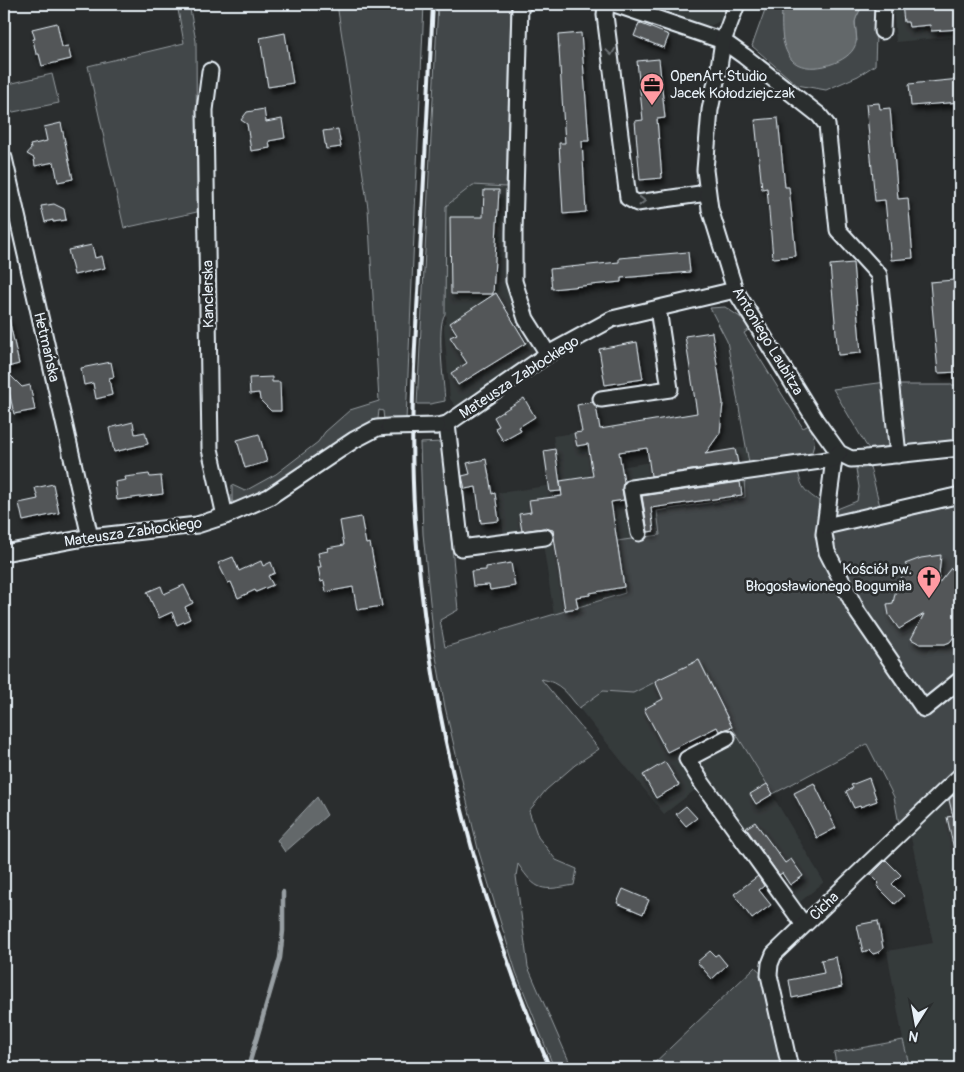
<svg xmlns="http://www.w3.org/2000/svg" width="964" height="1072" viewBox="0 0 964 1072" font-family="Pangolin,sans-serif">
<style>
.built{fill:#363a3b}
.green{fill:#424648;stroke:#959ca0}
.water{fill:#63686b;stroke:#989fa3}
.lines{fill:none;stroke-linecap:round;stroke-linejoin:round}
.stream{stroke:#989fa3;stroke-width:4.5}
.building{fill:#535759;stroke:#e8f1f8;filter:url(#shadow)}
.minor-casing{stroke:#e8f1f8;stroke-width:19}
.minor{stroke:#2a2d2e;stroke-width:15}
.rail{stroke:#e8f1f8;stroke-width:4}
.minor-bridge-casing{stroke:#e8f1f8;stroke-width:19;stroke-linecap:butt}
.minor-bridge{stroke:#2a2d2e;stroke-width:15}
.oneway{stroke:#6c7275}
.labels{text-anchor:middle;stroke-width:5;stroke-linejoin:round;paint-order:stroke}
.poi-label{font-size:15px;fill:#e8f1f8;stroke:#2a2d2e;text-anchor:start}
.street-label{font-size:15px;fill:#e8f1f8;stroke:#2a2d2e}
</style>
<defs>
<filter id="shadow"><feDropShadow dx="3" dy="5.5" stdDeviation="2.5" flood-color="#0009"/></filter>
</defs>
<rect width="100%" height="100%" fill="#2a2d2e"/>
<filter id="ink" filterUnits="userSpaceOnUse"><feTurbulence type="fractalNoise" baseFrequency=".02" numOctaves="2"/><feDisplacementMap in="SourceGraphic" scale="10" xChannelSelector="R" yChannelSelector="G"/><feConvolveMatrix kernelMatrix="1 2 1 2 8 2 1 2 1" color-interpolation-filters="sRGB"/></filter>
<g filter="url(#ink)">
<!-- built -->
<g class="built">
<polygon points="639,4 729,4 725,15 720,21 712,25 703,25"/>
<polygon points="893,4 960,4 960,36 896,42"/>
<polygon points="473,185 506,187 506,270 508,285 534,346 532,356 457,408 450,399 444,327 447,317 445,314 446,206"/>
<polygon points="589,431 607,469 746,447 758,523 617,541 625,593 554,615 543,544 506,549 498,493 560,484 553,436"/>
<polygon points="699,660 732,727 824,882 788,912 699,787 664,814 579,708 603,691 633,693"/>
<polygon points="960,786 960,1068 910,1068 903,1040 887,951 933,943 910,833"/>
</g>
<!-- green -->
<g class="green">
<polygon points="177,4 189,4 196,41 197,212 124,228 88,66 184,43"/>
<polygon points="337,4 424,4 406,420 384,420 383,411 379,410 378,419 371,421 267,492 236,503 232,501 232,485 245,491 276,474 318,442 325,432 350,410 379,401 368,208"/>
<path d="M438,4H511L506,187L473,185L446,206L445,314C436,326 444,383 445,401L430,404H417Z"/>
<polygon points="767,4 782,4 783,40 857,41 855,20 863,4 877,4 875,65 858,76 826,90 797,85 752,46"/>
<polygon points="52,74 59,103 8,113 4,85"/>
<path d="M725,307L740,317L750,329L744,333L803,428L809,425C814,435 816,443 811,454L804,458L749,463L727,341L710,308Z"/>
<polygon points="886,382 892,449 871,451 866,445 833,389"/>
<polygon points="894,385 960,385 960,444 904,451"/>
<path d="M442,442L458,610L440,620L445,647L625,593L617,541L660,535L657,511L745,497L744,477L798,470C801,487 804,491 819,501L815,537L960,504V768L899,824L894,797L867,744L773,794L732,727L699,660L633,693L603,691L579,708C568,694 560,682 541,679L599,749L575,765L546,790L529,811L538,837L556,860L577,869L574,885C541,891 537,892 518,864L516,876L528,967L572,1068H554L516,972L492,895L478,849L445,707L435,651L423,534L420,443Z"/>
<polygon points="870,467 881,510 830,522 832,507 837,509 857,501 859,487 856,469"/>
<polygon points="755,967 764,975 786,1068 649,1068"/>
<polygon points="903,1040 910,1068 837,1068 834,1053"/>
</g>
<!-- water -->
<g class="water">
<path d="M782,4H863C861,9 856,16 855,22C855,31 859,39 854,48C845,65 805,75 792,60C779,45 782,22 782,4Z"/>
<polygon points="317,797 327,815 285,852 277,840"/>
</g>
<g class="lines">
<!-- stream -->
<polyline class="stream" points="248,1068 280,958 283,931 283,892"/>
</g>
<!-- building -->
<g class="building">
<polygon points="902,4 959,4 960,29 931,31 930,25 909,27 908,22 904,22"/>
<polygon points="57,23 62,47 68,46 71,59 42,66 39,54 36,54 33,39 35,39 32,29"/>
<polygon points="639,23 669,35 664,48 634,36"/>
<polygon points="285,33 293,83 268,87 260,38"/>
<polygon points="581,33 589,141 582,141 586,212 563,214 559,143 565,143 558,35"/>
<polygon points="659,59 665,118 657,119 662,178 640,180 635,121 643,120 637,61"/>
<polygon points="960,79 960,102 911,106 909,84"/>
<polygon points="879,103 880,109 890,108 898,199 908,198 913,258 891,260 885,200 875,201 866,104"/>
<polygon points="264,109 266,122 282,119 285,138 269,141 270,148 251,151 247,124 241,120 247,112"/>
<polygon points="778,118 785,187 789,187 796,256 773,258 767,188 762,189 755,120"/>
<polygon points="61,123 73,179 58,182 54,162 35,166 34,158 27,154 31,149 30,145 47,141 44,127"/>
<polygon points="338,129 341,147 326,149 323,131"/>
<polygon points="484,190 499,190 493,294 451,294 450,217 483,217"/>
<polygon points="54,204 64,209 66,220 53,222 53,220 45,222 41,206"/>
<polygon points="92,245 95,258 102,256 105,268 74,275 68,250"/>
<polygon points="688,252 690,272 621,278 621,282 552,289 550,269 619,262 619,258"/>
<polygon points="853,263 861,353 838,355 830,265"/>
<polygon points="954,280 960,372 938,373 930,282"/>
<polygon points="496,293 526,343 458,385 451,373 467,363 450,337 457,334 450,323"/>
<polygon points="4,319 9,319 19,364 4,368"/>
<polygon points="712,332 723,403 720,433 705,454 735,449 738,463 651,476 647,448 619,452 624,482 622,489 624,500 611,502 624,587 590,593 590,595 576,597 578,608 565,610 553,530 544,528 522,531 519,514 531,512 529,500 562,496 560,481 593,476 588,444 577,446 574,433 582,432 577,405 592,402 596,406 600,429 697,413 685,336"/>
<polygon points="637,342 643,379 605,385 599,349"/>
<polygon points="111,362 114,377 109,378 112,395 96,399 93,383 84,385 81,368"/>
<polygon points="4,369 22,387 30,385 35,410 14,414"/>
<polygon points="272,377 272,382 280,382 281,411 271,411 260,400 259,393 250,394 249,378"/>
<polygon points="524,398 535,417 519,427 521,431 503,441 495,428 499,426 494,417"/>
<polygon points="133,422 135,434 145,432 148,444 114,452 109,428"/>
<polygon points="259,434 267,462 245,468 237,440"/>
<polygon points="555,449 561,491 550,492 544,451"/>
<polygon points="486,459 492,494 495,493 499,521 481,523 476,487 465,489 462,476 470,474 467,463"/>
<polygon points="149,474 150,477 161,476 163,494 117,500 115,482 126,480 125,477"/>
<polygon points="740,482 742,495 651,508 654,531 648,532 642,496"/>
<polygon points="53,484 59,513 23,521 19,503 38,499 35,488"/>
<polygon points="361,517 366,544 370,543 382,606 357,610 353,587 326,592 324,581 321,582 318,567 321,567 318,553 328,551 327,548 344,545 340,521"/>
<polygon points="941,555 938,584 951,568 960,576 960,629 950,642 945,644 920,644 911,639 924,614 899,629 889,615 887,604 893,603 897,584 908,568 905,564 921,558"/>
<polygon points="233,557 239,571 261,561 263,566 271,562 275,573 268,576 273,585 256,592 255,590 238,598 231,582 228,583 218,563"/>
<polygon points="511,563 515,586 490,590 489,585 473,586 471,571 486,570 486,567"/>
<polygon points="184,585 193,603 185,607 190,619 177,625 172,612 159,618 147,592 161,586 164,594"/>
<polygon points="699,660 732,727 719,731 717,727 667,752 644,709 663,699 655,681"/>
<polygon points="665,762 679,785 656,798 643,775"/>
<polygon points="869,778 877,801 860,807 860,806 854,808 846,791 853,788 851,785"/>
<polygon points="814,783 836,828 817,838 794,793"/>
<polygon points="767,784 773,794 756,804 750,794"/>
<polygon points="960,794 960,854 955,854 947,817 953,816 949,800 952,796"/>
<polygon points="686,806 697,818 686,826 676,814"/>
<polygon points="755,822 785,863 791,859 803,876 790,885 782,873 779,875 746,828"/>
<polygon points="886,860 901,875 892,884 904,896 895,904 877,886 879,883 871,875"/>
<polygon points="758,876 764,886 759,890 771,905 752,919 734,894"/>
<polygon points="623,889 649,900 643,914 617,903"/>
<polygon points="878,921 883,948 880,952 873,954 869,950 863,952 857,925"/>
<polygon points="710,951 715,956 718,954 727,965 712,979 697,962"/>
<polygon points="836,957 842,987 792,998 789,980 824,973 821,960"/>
</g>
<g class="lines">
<defs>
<g id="minor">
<polyline points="524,4 520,6 514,232 514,281 526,319 548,354"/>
<polyline points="606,4 605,15 628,198 637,203 707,193"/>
<polyline points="614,4 723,41 744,56 819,115 827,125 838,230 879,275 898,455"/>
<polyline points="737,4 723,41 719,67 710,110 705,170 710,209 735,290 816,421 839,453 851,459 866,458 960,448"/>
<polyline points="882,31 883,4"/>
<polyline points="210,71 205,110 210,449 225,516"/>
<polyline points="4,158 90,537"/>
<polyline points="601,399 670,389 658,309"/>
<polyline points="447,424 461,548 545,537"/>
<polyline points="437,426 447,424 548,354 612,319 735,290"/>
<polyline points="834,459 824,534 827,552 858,613 924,709 960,680"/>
<polyline points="826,526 960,495"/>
<polyline points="639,533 631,488 834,459 839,453"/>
<polyline points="4,553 90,537 197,525 225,516 269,497 354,440 377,428 389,427"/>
<polyline points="727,738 687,759 702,783 804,925"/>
<polyline points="790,1068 769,975 770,964 774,954 960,776"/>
</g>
</defs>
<!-- minor casing -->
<use href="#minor" class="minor-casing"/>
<!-- minor -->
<use href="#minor" class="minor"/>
<!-- rail -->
<path class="rail" d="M433,4C428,94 423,185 419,276C414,357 409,439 415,521C428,709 475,895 550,1068"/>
<defs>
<polyline id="minor-bridge" points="389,427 437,426"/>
</defs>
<!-- minor-bridge casing -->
<use href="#minor-bridge" class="minor-bridge-casing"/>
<!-- minor-bridge -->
<use href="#minor-bridge" class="minor-bridge"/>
</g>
<!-- one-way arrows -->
<defs><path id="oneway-chevron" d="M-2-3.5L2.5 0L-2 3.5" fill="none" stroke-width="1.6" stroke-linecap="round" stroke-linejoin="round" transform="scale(1.25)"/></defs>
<g class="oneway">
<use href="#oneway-chevron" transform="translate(611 52) rotate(82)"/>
<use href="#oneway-chevron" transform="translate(642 201)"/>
</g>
</g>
<!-- icons -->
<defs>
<symbol id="office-pin" viewBox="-11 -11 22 30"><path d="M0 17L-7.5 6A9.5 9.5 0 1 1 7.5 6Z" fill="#ff9aa2" stroke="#2a2d2e"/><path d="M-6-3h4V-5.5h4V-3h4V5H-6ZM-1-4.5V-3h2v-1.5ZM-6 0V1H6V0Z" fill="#111"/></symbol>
<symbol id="church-pin" viewBox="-11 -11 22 30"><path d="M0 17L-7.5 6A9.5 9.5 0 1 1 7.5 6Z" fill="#ff9aa2" stroke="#2a2d2e"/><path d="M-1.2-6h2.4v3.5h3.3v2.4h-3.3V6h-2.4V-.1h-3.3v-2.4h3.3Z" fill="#111"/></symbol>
</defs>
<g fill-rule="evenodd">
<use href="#office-pin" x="638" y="71" width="28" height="38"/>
<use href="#church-pin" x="915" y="564" width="28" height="38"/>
</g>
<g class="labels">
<!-- poi labels -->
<g class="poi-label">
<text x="670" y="81">OpenArt Studio<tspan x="670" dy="17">Jacek Kołodziejczak</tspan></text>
<text x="912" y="574" text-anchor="end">Kościół pw.<tspan x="912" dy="17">Błogosławionego Bogumiła</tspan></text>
</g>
<!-- street labels -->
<g class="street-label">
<text transform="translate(208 294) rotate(-91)" y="5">Kanclerska</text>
<text transform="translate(768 341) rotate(59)" y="5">Antoniego Laubitza</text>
<text transform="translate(47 347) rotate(77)" y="5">Hetmańska</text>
<text transform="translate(519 377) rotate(-33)" y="5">Mateusza Zabłockiego</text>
<text transform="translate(133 532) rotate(-8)" y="5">Mateusza Zabłockiego</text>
<text transform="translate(824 906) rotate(-44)" y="5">Cicha</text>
</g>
</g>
<!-- margin -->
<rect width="964" height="1072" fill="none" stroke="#2a2d2e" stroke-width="20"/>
<rect x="10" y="10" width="944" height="1052" fill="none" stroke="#e8f1f8" stroke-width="2" filter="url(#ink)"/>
<!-- north arrow -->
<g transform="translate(916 1024) rotate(191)" stroke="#2a2d2e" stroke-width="4" paint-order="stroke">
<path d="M0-4L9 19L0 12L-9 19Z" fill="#e8f1f8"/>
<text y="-8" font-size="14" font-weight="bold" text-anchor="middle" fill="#e8f1f8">N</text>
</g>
</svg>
